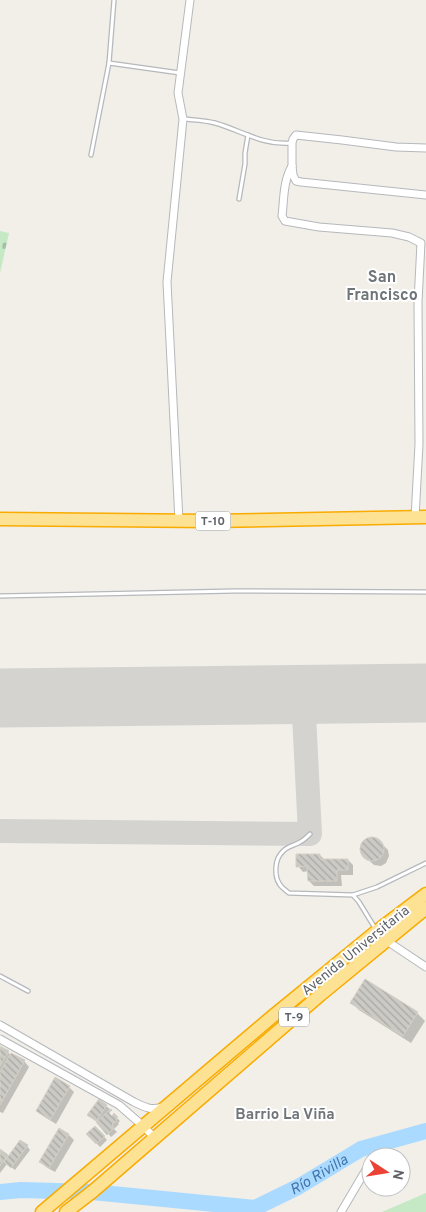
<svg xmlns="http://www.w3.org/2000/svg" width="426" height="1212" viewBox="0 0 426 1212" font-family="Overpass,sans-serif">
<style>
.green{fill:#c5e8c5}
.cemetery{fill:url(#cemetery-stones)}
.shadow{fill:#0003}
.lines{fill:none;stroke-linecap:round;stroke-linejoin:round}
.river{stroke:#aadaff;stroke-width:16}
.taxiway{stroke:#d4d3d0;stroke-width:24}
.runway{stroke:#d4d3d0;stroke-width:59}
.building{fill:url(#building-back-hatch);stroke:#d6d1c6}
.lane-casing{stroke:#b5b8bc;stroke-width:5.5}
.street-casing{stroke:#b5b8bc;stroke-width:9}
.highway-casing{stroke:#f9ab00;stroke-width:15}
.lane{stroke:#fff;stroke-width:3}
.street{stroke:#fff;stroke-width:7}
.highway{stroke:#fde293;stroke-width:12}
.labels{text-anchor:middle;stroke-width:4;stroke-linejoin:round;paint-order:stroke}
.shield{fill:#fff;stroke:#8f9295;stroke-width:1}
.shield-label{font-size:12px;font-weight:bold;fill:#5f6368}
.street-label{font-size:14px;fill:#5f6368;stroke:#fff}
.neighbourhood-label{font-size:15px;font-weight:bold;fill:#70757a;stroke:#fff}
.water-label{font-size:15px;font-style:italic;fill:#4174aa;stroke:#fff}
.quarter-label{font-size:16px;font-weight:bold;fill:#70757a;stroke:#fff}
</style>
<defs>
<pattern id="cemetery-stones" width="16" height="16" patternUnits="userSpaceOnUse" patternTransform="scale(1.25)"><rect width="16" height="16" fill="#c5e8c5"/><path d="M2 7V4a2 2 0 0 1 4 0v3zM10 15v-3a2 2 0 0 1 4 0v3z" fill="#a3c0a4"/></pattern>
<pattern id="building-back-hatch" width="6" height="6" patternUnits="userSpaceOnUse" patternTransform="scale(1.25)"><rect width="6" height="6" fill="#cccac5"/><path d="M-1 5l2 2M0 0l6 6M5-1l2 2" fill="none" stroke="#a9a8a4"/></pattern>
</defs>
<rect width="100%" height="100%" fill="#f1efe8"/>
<!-- green -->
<polygon class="green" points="426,1193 426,1212 382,1212"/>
<!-- cemetery -->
<polygon class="cemetery" points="0,231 9,233 0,273"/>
<!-- shadow -->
<g class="shadow">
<polygon points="370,838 377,839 388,850 389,856 386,863 381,866 374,865 363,855 361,848 364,842"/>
<polygon points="320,855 325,860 348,860 353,865 353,875 341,875 342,886 314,886 309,881 309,871 303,872 298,866"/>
<polygon points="365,981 417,1013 425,1021 411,1043 359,1010 352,1003"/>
<polygon points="0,1047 11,1055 24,1061 29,1067 3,1113 0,1112"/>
<polygon points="69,1087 74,1092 56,1124 43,1116 37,1111"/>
<polygon points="99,1101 110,1109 107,1113 112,1117 114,1115 120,1121 118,1123 119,1124 114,1129 117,1132 111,1137 98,1122 92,1118"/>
<polygon points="95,1127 107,1140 100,1147 88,1134"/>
<polygon points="60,1129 69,1135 74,1140 55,1172 46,1167 41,1162"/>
<polygon points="27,1146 30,1150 15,1170 7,1164 0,1173 0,1150 9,1157"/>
</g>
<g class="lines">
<!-- river -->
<path class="river" id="s1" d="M0,1192L21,1190L92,1192L255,1208L298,1187L361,1149L426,1131"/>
<!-- taxiway -->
<polyline class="taxiway" points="0,831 310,834 303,695"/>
<!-- runway -->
<polyline class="runway" points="0,698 426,693"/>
</g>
<!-- building -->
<g class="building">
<circle cx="372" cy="849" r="12"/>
<polygon points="296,854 320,854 320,859 348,859 348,870 337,870 337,881 308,881 307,866 296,867"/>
<polygon points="365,979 418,1012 403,1036 350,1003"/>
<polygon points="0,1046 9,1051 0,1066"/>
<polygon points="11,1053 25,1060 0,1105 0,1072"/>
<polygon points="55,1077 70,1086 50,1120 36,1111"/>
<polygon points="99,1099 107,1105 96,1121 87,1115"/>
<polygon points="111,1109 112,1110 109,1113 112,1116 114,1113 118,1117 116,1119 117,1120 112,1125 114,1128 107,1135 96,1122"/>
<polygon points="95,1126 105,1136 96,1144 86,1134"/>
<polygon points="59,1128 69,1134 49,1168 39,1162"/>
<polygon points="20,1140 28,1145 11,1168 4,1162"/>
<polygon points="0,1149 8,1155 0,1166"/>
</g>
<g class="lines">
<defs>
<g id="lane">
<polyline points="109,63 180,73"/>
<path d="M184,119C194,120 205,120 215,123C240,130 264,146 291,143"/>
<polyline points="91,155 109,63 114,0"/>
<polyline points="239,199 245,164 245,153 248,135"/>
<polyline points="0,596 234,591 426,592"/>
<path d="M310,834C307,837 304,840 300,842C297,844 293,845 289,847C279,852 275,862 276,874C277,883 281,887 289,893L353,895L359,902L375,928"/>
<polyline points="353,895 377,887 426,863"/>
<polyline points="0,976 28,991"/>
</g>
<g id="street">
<polyline points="426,148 396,147 342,140 296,135 293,139 292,143 292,166 293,175 296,181 301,182 426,195"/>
<path d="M292,166C283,181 284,200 282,216L285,221L319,227L392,233L409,237L421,243L418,302L419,444L415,518"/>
<polyline points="179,521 167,282 183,119 178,93 190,0"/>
<polyline points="384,939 426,967"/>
<path d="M0,1025L134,1102C144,1107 152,1111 162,1107"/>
<polyline points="0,1039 119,1105 143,1126 154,1137"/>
<polyline points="341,1212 367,1168"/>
</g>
<g id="highway">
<polyline points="0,519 209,521 426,517"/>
<polyline points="42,1212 273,1016 377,931 426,894"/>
<polyline points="66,1212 92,1192 320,995 426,908"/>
</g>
</defs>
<!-- lane casing -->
<use href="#lane" class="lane-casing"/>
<!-- street casing -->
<use href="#street" class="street-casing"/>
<!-- highway casing -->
<use href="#highway" class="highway-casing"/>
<!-- lane -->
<use href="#lane" class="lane"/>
<!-- street -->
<use href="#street" class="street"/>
<!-- highway -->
<use href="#highway" class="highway"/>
</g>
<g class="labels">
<!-- shield labels -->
<g class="shield">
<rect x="195.5" y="511.5" width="35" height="19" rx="4"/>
<rect x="279" y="1007.5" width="30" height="19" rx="4"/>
</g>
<g class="shield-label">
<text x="213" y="525">T-10</text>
<text x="294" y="1021">T-9</text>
</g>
<!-- street labels -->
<g class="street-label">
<text transform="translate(355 950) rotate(-39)" y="5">Avenida Universitaria</text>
</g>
<!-- neighbourhood labels -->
<g class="neighbourhood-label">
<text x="285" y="1119">Barrio La Viña</text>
</g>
<!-- water labels -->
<g class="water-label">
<text dy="5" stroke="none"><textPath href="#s1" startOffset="328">Río Rivilla</textPath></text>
</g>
<!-- quarter labels -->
<g class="quarter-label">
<text x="382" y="282">San<tspan x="382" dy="18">Francisco</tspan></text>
</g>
</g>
<!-- north arrow -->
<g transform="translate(386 1172) rotate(102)"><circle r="24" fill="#ffffff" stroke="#bfc1c3"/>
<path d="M0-4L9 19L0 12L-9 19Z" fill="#ea4335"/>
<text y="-8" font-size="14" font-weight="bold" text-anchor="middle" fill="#5f6368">N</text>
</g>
</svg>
